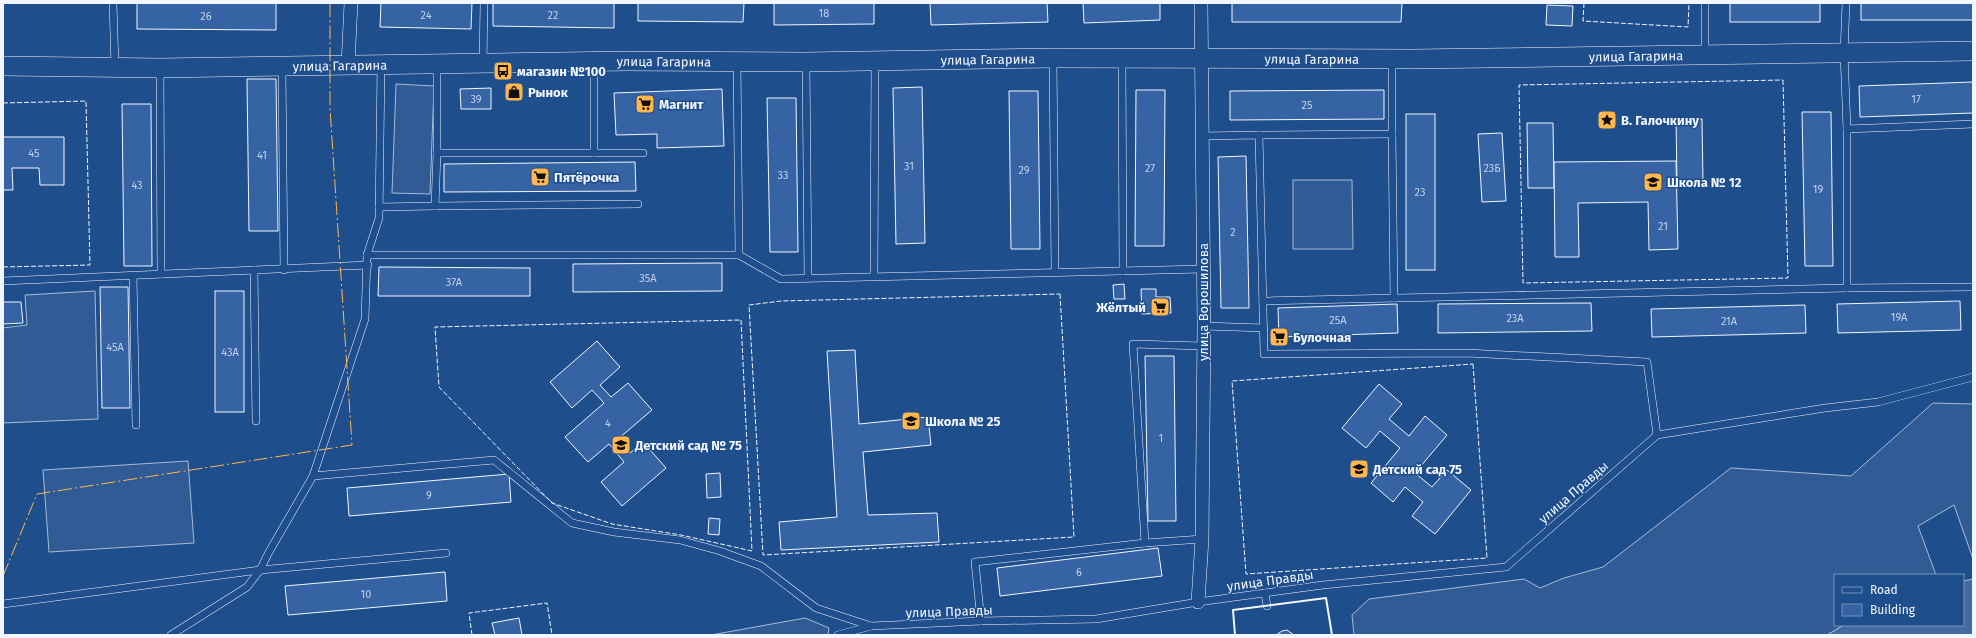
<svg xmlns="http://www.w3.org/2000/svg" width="1976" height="638" viewBox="0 0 1976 638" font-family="'Fira Sans',sans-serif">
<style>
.built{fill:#305b95;stroke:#a8bbd7}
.water{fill:#446ba0;stroke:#a8bbd7}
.building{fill:#3563a3;stroke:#f2f6ff}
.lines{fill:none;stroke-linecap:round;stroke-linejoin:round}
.lane-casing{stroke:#f2f6ff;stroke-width:8}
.street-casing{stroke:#f2f6ff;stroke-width:14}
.secondary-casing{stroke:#f2f6ff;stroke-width:20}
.lane{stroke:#1f4e8c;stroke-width:7}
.street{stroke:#1f4e8c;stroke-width:13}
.secondary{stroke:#1f4e8c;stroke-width:19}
.fence{stroke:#f2f6ff;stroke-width:1;stroke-dasharray:5 2;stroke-linecap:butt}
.wall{stroke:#f2f6ff;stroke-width:2}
.power{stroke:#ffb74d;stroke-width:1;stroke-dasharray:14 3 2 3;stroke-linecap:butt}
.labels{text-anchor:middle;stroke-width:3;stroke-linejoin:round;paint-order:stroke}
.number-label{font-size:11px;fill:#c3d1e8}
.street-label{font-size:13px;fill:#f2f6ff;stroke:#1f4e8c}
.poi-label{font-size:13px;font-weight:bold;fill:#f2f6ff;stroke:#1f4e8c;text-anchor:start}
</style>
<rect width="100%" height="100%" fill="#1f4e8c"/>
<!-- built -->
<g class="built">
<polygon points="396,84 434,86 430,194 392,193"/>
<polygon points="1293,180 1352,180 1353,249 1293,249"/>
<polygon points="95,291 98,419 3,423 3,328 27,325 25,295"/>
<polygon points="1933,403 1973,404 1973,559 1954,505 1918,526 1936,575 1835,575 1835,625 1844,625 1827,635 1354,635 1352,615 1369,599 1524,579 1540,588 1564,578 1603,567 1731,468 1851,476"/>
<polygon points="188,461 194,543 49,552 43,470"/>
<polygon points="805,618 829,628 828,635 711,635"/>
</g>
<!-- water -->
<polygon class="water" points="1973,579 1973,635 1827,635 1844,625 1963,625 1963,581"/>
<!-- building -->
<g class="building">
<polygon points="137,3 276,3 276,30 137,29"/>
<polygon points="381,3 472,3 471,29 380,27"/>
<polygon points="493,3 614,3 614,28 493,26"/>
<polygon points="638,3 744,3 743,22 638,21"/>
<polygon points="774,3 874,3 874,24 774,25"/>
<polygon points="930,3 1047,3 1048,22 931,25"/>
<polygon points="1083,3 1160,3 1160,20 1084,23"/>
<polygon points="1232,3 1402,3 1401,22 1232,22"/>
<rect x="1730" y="3" width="90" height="19"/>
<rect x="1861" y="3" width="112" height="17"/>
<polygon points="1547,5 1573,6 1572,26 1546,25"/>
<polygon points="247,79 276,79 278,231 249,231"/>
<polygon points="1973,82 1973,113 1860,117 1859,86"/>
<polygon points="922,87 925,243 896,244 893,88"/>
<polygon points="491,88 491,109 461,109 460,89"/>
<polygon points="722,89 724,146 657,148 657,134 616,135 614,93"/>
<polygon points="1136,90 1165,90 1164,246 1135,246"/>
<polygon points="1384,90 1384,119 1230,120 1230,91"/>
<polygon points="1009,91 1038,91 1040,249 1011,249"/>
<polygon points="767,98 796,98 798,252 770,252"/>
<polygon points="122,104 151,104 152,266 124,266"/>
<polygon points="1802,112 1831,112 1833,266 1805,266"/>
<rect x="1406" y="114" width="29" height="156"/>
<polygon points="1676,119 1702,119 1703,183 1677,184"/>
<polygon points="1527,123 1553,123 1554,188 1528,188"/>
<polygon points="1502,133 1506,201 1482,202 1478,134"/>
<polygon points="3,137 64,137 64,185 40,185 39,168 12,168 13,190 3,190"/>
<polygon points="1246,156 1249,308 1221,308 1218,157"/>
<polygon points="1676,161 1678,249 1649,250 1648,202 1578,203 1579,257 1555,257 1554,162"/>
<polygon points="635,162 636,191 444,192 444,164"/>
<polygon points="722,263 722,291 573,292 573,264"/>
<polygon points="379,267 530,268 530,296 378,296"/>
<polygon points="1124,284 1125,299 1114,299 1113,285"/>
<polygon points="100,287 128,287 130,408 102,408"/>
<polygon points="1141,289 1156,289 1156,297 1170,297 1171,313 1142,314"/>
<rect x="215" y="291" width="29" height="121"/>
<polygon points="1960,301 1961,330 1838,333 1837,304"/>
<polygon points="3,302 21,302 23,323 3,324"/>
<polygon points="1591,303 1592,331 1438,333 1438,304"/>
<polygon points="1397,304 1398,333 1279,337 1278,308"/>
<polygon points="1805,305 1806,333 1652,337 1651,309"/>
<polygon points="597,341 620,367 600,385 611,397 628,383 652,410 618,439 630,453 643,442 666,468 622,506 601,482 624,462 609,444 588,462 565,437 604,403 592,390 572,408 550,382"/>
<polygon points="855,350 859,424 928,417 931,445 863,452 868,515 937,513 939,542 781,550 779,522 837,517 827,351"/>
<polygon points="1145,356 1174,356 1176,521 1148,521"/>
<polygon points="1379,384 1402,404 1389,419 1409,436 1425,416 1447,435 1415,473 1432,487 1447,470 1471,490 1435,534 1412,516 1423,502 1405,487 1393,502 1371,483 1400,448 1380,431 1366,448 1342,428"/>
<polygon points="720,473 721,497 707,498 706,474"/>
<polygon points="509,474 511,502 349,516 347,488"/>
<polygon points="709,518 720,519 719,535 708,534"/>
<polygon points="1158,548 1162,576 1000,596 997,568"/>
<polygon points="445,572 447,601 288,615 285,586"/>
<polygon points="519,618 522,635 495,635 492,623"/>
<polygon points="1287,630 1294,635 1276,635 1282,631"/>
</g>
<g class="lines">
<defs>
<g id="lane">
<polyline points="113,3 115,67"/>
<polyline points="1705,3 1705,55"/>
<polyline points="1846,3 1844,53 1847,129 1973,124"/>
<polyline points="1053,58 1055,272"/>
<polyline points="1122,58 1123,271"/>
<polyline points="594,62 594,153"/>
<polyline points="806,62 808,277"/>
<polyline points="483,63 484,3"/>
<polyline points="737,63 739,255"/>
<polyline points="437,64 437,153 643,153"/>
<polyline points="160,68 161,274"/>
<polyline points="282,68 284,270"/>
<polyline points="1392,134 1394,298"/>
<polyline points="1259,135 1392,134 1392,59"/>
<polyline points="1202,136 1259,135 1264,354 1467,353 1647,362 1657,435 1825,408 1878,402 1973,377"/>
<polyline points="437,153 435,206 638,204"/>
<polyline points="379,207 435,206"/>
<polyline points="367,255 739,255 781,279 1203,269"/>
<polyline points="254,270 256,421"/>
<polyline points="133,276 136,425"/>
<polyline points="874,276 875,61"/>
<polyline points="3,281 368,265"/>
<polyline points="1847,288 1973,287"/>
<polyline points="1263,301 1847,288 1847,129"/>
<polyline points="1204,326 1264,328"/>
<polyline points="313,476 494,460 572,523 614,532 680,540 720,551 761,566 816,608 871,626"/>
<polyline points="1145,543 1133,344 1203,346"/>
<polyline points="1265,593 1267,606"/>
<polyline points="3,604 260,570 446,553"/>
<polyline points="981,621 975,562 1145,543 1202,539"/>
<polyline points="171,635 247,587 260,570 269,552 313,476 365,319 367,255 379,218 381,65"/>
<polyline points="838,635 871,626 981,621 1096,619 1198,602 1323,585 1506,567 1657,435"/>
</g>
<g id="street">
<polyline points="348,65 351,3"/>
<polyline points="1198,602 1202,539 1204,326 1201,3"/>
</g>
<g id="secondary">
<path id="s1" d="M3,66L160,68L626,61L806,62L1053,58L1413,59L1973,51"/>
</g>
</defs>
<!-- lane casing -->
<use href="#lane" class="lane-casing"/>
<!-- street casing -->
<use href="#street" class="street-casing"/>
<!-- secondary casing -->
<use href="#secondary" class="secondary-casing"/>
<!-- lane -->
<use href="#lane" class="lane"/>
<!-- street -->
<use href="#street" class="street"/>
<!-- secondary -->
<use href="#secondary" class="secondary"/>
<!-- fence -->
<g class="fence">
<polyline points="1584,3 1583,21 1688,27 1689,3"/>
<polygon points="1783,80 1788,278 1523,283 1519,85"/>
<polyline points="3,103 86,101 90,265 3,267"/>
<polygon points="1060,294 1074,537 763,555 749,305 781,301"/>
<polygon points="741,320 752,551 681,535 612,524 552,503 439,387 435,327"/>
<polygon points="1473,364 1487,558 1246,574 1232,381"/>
<polyline points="472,635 469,613 547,603 552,635"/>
</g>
<!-- wall -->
<polyline class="wall" points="1235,635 1233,610 1326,598 1332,635"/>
<!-- power -->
<polyline class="power" points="3,576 37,494 352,445 330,108 330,3"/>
</g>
<!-- icons -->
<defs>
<symbol id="bus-square" viewBox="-11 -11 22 22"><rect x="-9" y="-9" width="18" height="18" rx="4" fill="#ffb74d" stroke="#1f4e8c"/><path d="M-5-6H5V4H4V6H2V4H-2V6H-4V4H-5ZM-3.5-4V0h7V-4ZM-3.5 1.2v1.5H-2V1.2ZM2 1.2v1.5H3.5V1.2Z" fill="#111"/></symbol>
<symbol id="shop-square" viewBox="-11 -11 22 22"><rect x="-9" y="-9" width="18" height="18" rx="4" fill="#ffb74d" stroke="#1f4e8c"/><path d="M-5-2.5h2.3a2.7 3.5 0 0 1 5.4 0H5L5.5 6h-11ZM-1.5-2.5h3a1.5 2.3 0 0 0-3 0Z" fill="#111"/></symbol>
<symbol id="supermarket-square" viewBox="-11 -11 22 22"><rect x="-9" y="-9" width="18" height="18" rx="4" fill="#ffb74d" stroke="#1f4e8c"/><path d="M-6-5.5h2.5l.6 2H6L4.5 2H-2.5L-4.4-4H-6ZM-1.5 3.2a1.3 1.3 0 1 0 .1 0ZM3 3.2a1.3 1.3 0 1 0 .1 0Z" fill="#111"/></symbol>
<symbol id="sight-square" viewBox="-11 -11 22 22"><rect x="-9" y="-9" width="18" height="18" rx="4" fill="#ffb74d" stroke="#1f4e8c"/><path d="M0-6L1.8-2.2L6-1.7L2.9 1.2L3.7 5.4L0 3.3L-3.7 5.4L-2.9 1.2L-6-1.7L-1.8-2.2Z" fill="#111"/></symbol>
<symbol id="school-square" viewBox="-11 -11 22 22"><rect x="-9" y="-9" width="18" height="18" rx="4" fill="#ffb74d" stroke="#1f4e8c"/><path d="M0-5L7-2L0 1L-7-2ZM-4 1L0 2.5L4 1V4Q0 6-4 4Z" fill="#111"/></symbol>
</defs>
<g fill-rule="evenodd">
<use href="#bus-square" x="492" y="60" width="22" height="22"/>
<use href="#shop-square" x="503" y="81" width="22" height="22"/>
<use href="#supermarket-square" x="634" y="93" width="22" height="22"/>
<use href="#sight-square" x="1596" y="109" width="22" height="22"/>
<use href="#supermarket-square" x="529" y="166" width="22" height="22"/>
<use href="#school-square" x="1642" y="171" width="22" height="22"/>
<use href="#supermarket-square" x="1149" y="296" width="22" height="22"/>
<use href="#supermarket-square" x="1268" y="326" width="22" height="22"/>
<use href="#school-square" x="900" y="410" width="22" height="22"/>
<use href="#school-square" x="610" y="434" width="22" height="22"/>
<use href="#school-square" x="1348" y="458" width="22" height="22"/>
</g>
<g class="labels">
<!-- number labels -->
<g class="number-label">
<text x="824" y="17">18</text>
<text x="426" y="19">24</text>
<text x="553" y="19">22</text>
<text x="206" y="20">26</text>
<text x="476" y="103">39</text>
<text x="1916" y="103">17</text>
<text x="1307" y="109">25</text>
<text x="34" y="157">45</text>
<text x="262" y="159">41</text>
<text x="909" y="170">31</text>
<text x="1150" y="172">27</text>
<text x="1492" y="172">23Б</text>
<text x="1024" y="174">29</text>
<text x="783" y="179">33</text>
<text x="137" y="189">43</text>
<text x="1818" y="193">19</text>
<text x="1420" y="196">23</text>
<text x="1663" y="230">21</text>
<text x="1233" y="236">2</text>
<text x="648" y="282">35А</text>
<text x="454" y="286">37А</text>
<text x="1899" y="321">19А</text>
<text x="1515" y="322">23А</text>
<text x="1338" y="324">25А</text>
<text x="1729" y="325">21А</text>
<text x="115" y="351">45А</text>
<text x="230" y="356">43А</text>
<text x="608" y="427">4</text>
<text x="1161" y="442">1</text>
<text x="429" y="499">9</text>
<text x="1079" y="576">6</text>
<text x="366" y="598">10</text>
</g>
<!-- street labels -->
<g class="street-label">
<text dy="5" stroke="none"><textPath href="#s1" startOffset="1633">улица Гагарина</textPath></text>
<text dy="5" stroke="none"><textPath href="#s1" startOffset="985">улица Гагарина</textPath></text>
<text dy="5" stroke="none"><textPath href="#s1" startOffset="1309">улица Гагарина</textPath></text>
<text dy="5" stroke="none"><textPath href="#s1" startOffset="661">улица Гагарина</textPath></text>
<text dy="5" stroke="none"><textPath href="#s1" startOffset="337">улица Гагарина</textPath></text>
<text transform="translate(1203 302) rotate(-90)" y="5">улица Ворошилова</text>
<text transform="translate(1573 492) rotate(-41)" y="5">улица Правды</text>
<text transform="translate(1270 580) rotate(-8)" y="5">улица Правды</text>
<text transform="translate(949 611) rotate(-2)" y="5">улица Правды</text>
</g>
<!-- poi labels -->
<g class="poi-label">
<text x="517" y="76">магазин №100</text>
<text x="528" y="97">Рынок</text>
<text x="659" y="109">Магнит</text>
<text x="1621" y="125">В. Галочкину</text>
<text x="554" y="182">Пятёрочка</text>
<text x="1667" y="187">Школа № 12</text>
<text x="1146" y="312" text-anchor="end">Жёлтый</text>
<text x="1293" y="342">Булочная</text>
<text x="925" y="426">Школа № 25</text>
<text x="635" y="450">Детский сад № 75</text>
<text x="1373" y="474">Детский сад 75</text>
</g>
</g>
<!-- border -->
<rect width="1976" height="638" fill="none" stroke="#f2f6ff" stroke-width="8"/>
<!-- legend -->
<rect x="1834" y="574" width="130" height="52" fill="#1f4e8c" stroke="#7391ba"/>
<rect x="1842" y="587" width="20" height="6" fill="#1f4e8c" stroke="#7391ba"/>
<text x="1870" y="594" font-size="12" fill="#f2f6ff">Road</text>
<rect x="1842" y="604" width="20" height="12" fill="#3563a3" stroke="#7391ba"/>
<text x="1870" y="614" font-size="12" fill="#f2f6ff">Building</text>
</svg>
